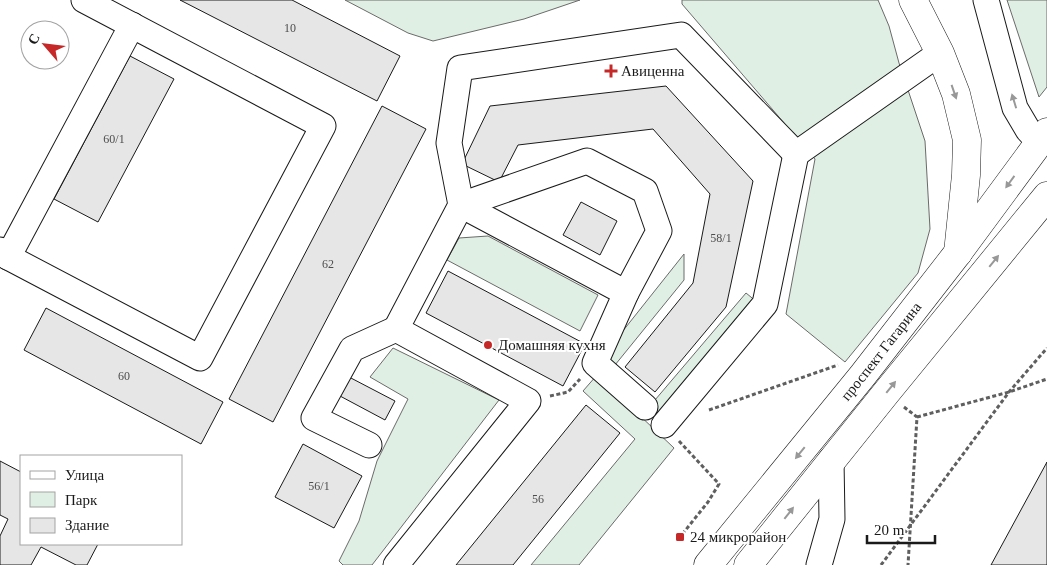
<svg xmlns="http://www.w3.org/2000/svg" width="1047" height="565" viewBox="0 0 1047 565" font-family="'Times New Roman',serif">
<style>
.green{fill:#e0efe3;stroke:#6a6a6a}
.building{fill:#e6e6e6;stroke:#1a1a1a}
.lines{fill:none;stroke-linecap:round;stroke-linejoin:round}
.minor-casing{stroke:#1a1a1a;stroke-width:27}
.major-casing{stroke:#1a1a1a;stroke-width:29}
.path{stroke:#5f5f5f;stroke-width:3;stroke-dasharray:4 2.5;stroke-linecap:butt}
.minor{stroke:#fff;stroke-width:25}
.major{stroke:#fff;stroke-width:28}
.oneway{fill:#989898}
.poi-dot{fill:#c62828;stroke:#fff;stroke-width:2}
.labels{text-anchor:middle;stroke-width:4;stroke-linejoin:round;paint-order:stroke}
.number-label{font-size:12px;fill:#4d4d4d}
.poi-label{font-size:15px;fill:#1a1a1a;stroke:#fff;text-anchor:start}
.street-label{font-size:15px;fill:#1a1a1a;stroke:#fff}
</style>
<rect width="100%" height="100%" fill="#fff"/>
<!-- green -->
<g class="green">
<polygon points="345,0 580,0 524,19 433,41 408,33"/>
<polygon points="682,0 878,0 889,26 899,63 925,141 930,229 918,273 845,362 786,314 815,159 682,4"/>
<polygon points="1007,0 1047,0 1047,87 1039,97"/>
<polygon points="488,236 598,295 580,331 447,260 459,238"/>
<polygon points="684,254 684,280 615,365 655,400 746,293 757,302 663,417 599,361"/>
<polygon points="393,348 499,400 372,565 343,565 339,561 359,521 377,461 408,399 370,377"/>
<polygon points="597,375 674,448 579,565 531,565 635,439 583,391"/>
</g>
<!-- building -->
<g class="building">
<polygon points="180,0 292,0 400,56 377,101"/>
<polygon points="130,56 174,79 98,222 54,199"/>
<polygon points="666,86 753,181 726,307 655,392 625,367 693,283 710,194 653,129 518,145 499,182 462,164 490,106"/>
<polygon points="382,106 426,129 273,422 229,399"/>
<polygon points="581,202 617,221 600,255 563,235"/>
<polygon points="448,271 585,344 563,386 426,313"/>
<polygon points="46,308 223,402 201,444 24,350"/>
<polygon points="349,377 395,401 385,420 340,396"/>
<polygon points="586,405 620,433 513,565 456,565"/>
<polygon points="303,444 362,476 334,528 275,497"/>
<polygon points="0,461 21,472 21,544 98,544 87,565 76,565 41,547 31,565 0,565 0,536 8,519 0,515"/>
<polygon points="1047,462 1047,565 991,565"/>
</g>
<g class="lines">
<defs>
<g id="minor">
<polyline points="986,0 1015,108 1028,130 1039,142"/>
<polyline points="461,205 626,293 595,363 645,407"/>
<polyline points="461,205 587,161 645,191 659,231 626,293"/>
<polyline points="0,250 8,257 200,358 323,126 84,0"/>
<polyline points="8,257 132,25"/>
<polyline points="664,425 765,304 796,154"/>
<polyline points="369,445 314,418 352,349 396,329"/>
<polyline points="396,565 528,401 396,329 461,205 449,143 460,68 681,35 796,154 940,53"/>
<polyline points="819,565 832,519 831,460"/>
</g>
<g id="major">
<polyline points="913,0 940,53 956,94 967,140 966,175 958,253"/>
<path id="s1" d="M708,565L863,375L957,254L1047,132"/>
<polyline points="748,565 886,393 1047,196"/>
</g>
</defs>
<!-- minor casing -->
<use href="#minor" class="minor-casing"/>
<!-- major casing -->
<use href="#major" class="major-casing"/>
<!-- path -->
<g class="path">
<polyline points="550,396 568,392 580,379"/>
<polyline points="904,407 917,417 908,565"/>
<polyline points="709,410 838,365"/>
<polyline points="917,417 1009,392 1047,379"/>
<polyline points="679,441 719,484 708,502 680,537"/>
<polyline points="881,565 1009,392 1047,348"/>
</g>
<!-- minor -->
<use href="#minor" class="minor"/>
<!-- major -->
<use href="#major" class="major"/>
</g>
<!-- one-way arrows -->
<defs><path id="oneway-solid" d="M-6-.8H1V-3.2L6.5 0L1 3.2V.8H-6Z" transform="scale(1.25)"/></defs>
<g class="oneway">
<use href="#oneway-solid" transform="translate(954 92) rotate(71)"/>
<use href="#oneway-solid" transform="translate(1014 101) rotate(-107)"/>
<use href="#oneway-solid" transform="translate(1010 182) rotate(126)"/>
<use href="#oneway-solid" transform="translate(994 261) rotate(-51)"/>
<use href="#oneway-solid" transform="translate(891 387) rotate(-51)"/>
<use href="#oneway-solid" transform="translate(800 453) rotate(129)"/>
<use href="#oneway-solid" transform="translate(789 513) rotate(-52)"/>
</g>
<!-- markers -->
<g class="poi-dot">
<path d="M608.5 63.5h5v5h5v5h-5v5h-5v-5h-5v-5h5z"/>
<circle cx="488" cy="345" r="5"/>
<rect x="675" y="532" width="10" height="10" rx="2.5"/>
</g>
<g class="labels">
<!-- number labels -->
<g class="number-label">
<text x="290" y="32">10</text>
<text x="114" y="143">60/1</text>
<text x="721" y="242">58/1</text>
<text x="328" y="268">62</text>
<text x="124" y="380">60</text>
<text x="319" y="490">56/1</text>
<text x="538" y="503">56</text>
</g>
<!-- poi labels -->
<g class="poi-label">
<text x="621" y="76">Авиценна</text>
<text x="498" y="350">Домашняя кухня</text>
<text x="690" y="542">24 микрорайон</text>
</g>
<!-- street labels -->
<g class="street-label">
<text dy="5" stroke="none"><textPath href="#s1" startOffset="275">проспект Гагарина</textPath></text>
</g>
</g>
<!-- legend -->
<rect x="20" y="455" width="162" height="90" fill="#ffffff" stroke="#a3a3a3"/>
<rect x="30" y="471" width="25" height="8" fill="#ffffff" stroke="#a3a3a3"/>
<text x="65" y="480" font-size="15" fill="#1a1a1a">Улица</text>
<rect x="30" y="492" width="25" height="15" fill="#e0efe3" stroke="#a3a3a3"/>
<text x="65" y="505" font-size="15" fill="#1a1a1a">Парк</text>
<rect x="30" y="518" width="25" height="15" fill="#e6e6e6" stroke="#a3a3a3"/>
<text x="65" y="530" font-size="15" fill="#1a1a1a">Здание</text>
<!-- north arrow -->
<g transform="translate(45 45) rotate(298)"><circle r="24" fill="#ffffff" stroke="#a3a3a3"/>
<path d="M0-4L9 19L0 12L-9 19Z" fill="#c62828"/>
<text y="-8" font-size="14" font-weight="bold" text-anchor="middle" fill="#1a1a1a">С</text>
</g>
<!-- scale -->
<path d="M867 535v8h68v-8" fill="none" stroke="#1a1a1a" stroke-width="2.5"/>
<text x="874" y="535" font-size="15" fill="#1a1a1a" stroke="#ffffff" stroke-width="4" paint-order="stroke">20 m</text>
</svg>
